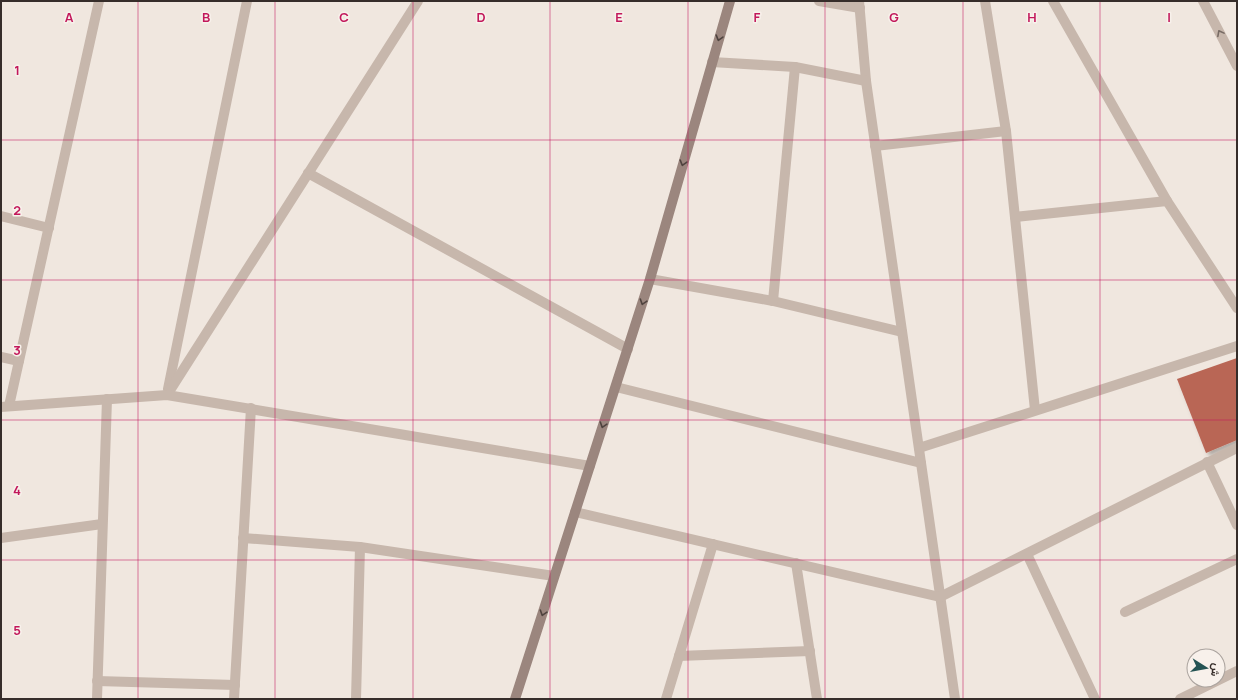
<svg xmlns="http://www.w3.org/2000/svg" width="1238" height="700" viewBox="0 0 1238 700" font-family="Manrope,Vazirmatn,sans-serif">
<style>
.building{fill:#b96655;filter:url(#shadow)}
.lines{fill:none;stroke-linecap:round;stroke-linejoin:round}
.street{stroke:#c7b7ac;stroke-width:10}
.secondary{stroke:#9b867e;stroke-width:10}
.oneway{stroke:#776b64}
.oneway2{stroke:#4f433f}
.grid{fill:none;stroke:#c2185b;stroke-width:1;stroke-opacity:0.55}
.grid-label{font-size:13px;text-anchor:middle;font-weight:bold;fill:#c2185b;stroke:#f8f1eb;stroke-width:3;stroke-linejoin:round;paint-order:stroke}
</style>
<defs>
<filter id="shadow"><feDropShadow dx="3.5" dy="3.5" stdDeviation="2" flood-color="#0004"/></filter>
</defs>
<rect width="100%" height="100%" fill="#f0e7df"/>
<!-- building -->
<polygon class="building" points="1237,358 1237,440 1206,453 1177,379"/>
<g class="lines">
<!-- street -->
<g class="street">
<polyline points="819,1 860,8"/>
<polyline points="859,1 866,81 955,699"/>
<polyline points="985,1 1006,131 1035,410"/>
<polyline points="1053,1 1167,201 1237,308"/>
<polyline points="1203,1 1237,66"/>
<polyline points="712,62 795,67 866,81"/>
<polyline points="875,146 1006,131"/>
<polyline points="308,173 628,349"/>
<polyline points="1,216 49,228"/>
<polyline points="1015,217 1167,201"/>
<polyline points="650,279 773,301 902,332"/>
<polyline points="773,301 795,67"/>
<polyline points="1,357 19,361"/>
<polyline points="616,387 921,463"/>
<polyline points="168,389 247,1"/>
<polyline points="167,395 418,1"/>
<polyline points="9,406 99,1"/>
<polyline points="1,407 167,395 590,466"/>
<polyline points="919,448 1237,346"/>
<polyline points="1207,462 1237,525"/>
<polyline points="575,512 940,597 1237,448"/>
<polyline points="1,538 102,524"/>
<polyline points="243,538 360,547 554,576"/>
<polyline points="1027,554 1095,699"/>
<polyline points="796,563 817,699"/>
<polyline points="1125,612 1237,559"/>
<polyline points="679,656 810,651"/>
<polyline points="97,681 235,685"/>
<polyline points="97,699 107,399"/>
<polyline points="234,699 251,408"/>
<polyline points="356,699 360,547"/>
<polyline points="666,699 713,544"/>
<polyline points="1180,699 1237,671"/>
</g>
<!-- secondary -->
<polyline class="secondary" points="515,699 650,279 730,1"/>
</g>
<!-- one-way arrows -->
<defs><path id="oneway-chevron" d="M-2-3.5L2.5 0L-2 3.5" fill="none" stroke-width="1.6" stroke-linecap="round" stroke-linejoin="round"/></defs>
<use class="oneway" href="#oneway-chevron" transform="translate(1220 33) rotate(-118)"/>
<g class="oneway2">
<use href="#oneway-chevron" transform="translate(719 38) rotate(106)"/>
<use href="#oneway-chevron" transform="translate(683 163) rotate(106)"/>
<use href="#oneway-chevron" transform="translate(643 302) rotate(108)"/>
<use href="#oneway-chevron" transform="translate(603 425) rotate(108)"/>
<use href="#oneway-chevron" transform="translate(543 613) rotate(108)"/>
</g>
<!-- grid -->
<path class="grid" d="M138,1V699M275,1V699M413,1V699M550,1V699M688,1V699M825,1V699M963,1V699M1100,1V699M1,140H1237M1,280H1237M1,420H1237M1,560H1237"/>
<g class="grid-label">
<text x="69" y="22">A</text>
<text x="206" y="22">B</text>
<text x="344" y="22">C</text>
<text x="481" y="22">D</text>
<text x="619" y="22">E</text>
<text x="757" y="22">F</text>
<text x="894" y="22">G</text>
<text x="1032" y="22">H</text>
<text x="1169" y="22">I</text>
<text x="17" y="75">1</text>
<text x="17" y="215">2</text>
<text x="17" y="355">3</text>
<text x="17" y="495">4</text>
<text x="17" y="635">5</text>
</g>
<!-- border -->
<rect width="1238" height="700" fill="none" stroke="#362d2a" stroke-width="4"/>
<!-- north arrow -->
<g transform="translate(1206 668) rotate(101)"><circle r="19" fill="#f8f1eb" stroke="#aaa39e"/>
<path d="M0-3L7 15L0 10L-7 15Z" fill="#245353"/>
<text y="-6" font-size="11" font-weight="bold" text-anchor="middle" fill="#362d2a">ش</text>
</g>
</svg>
